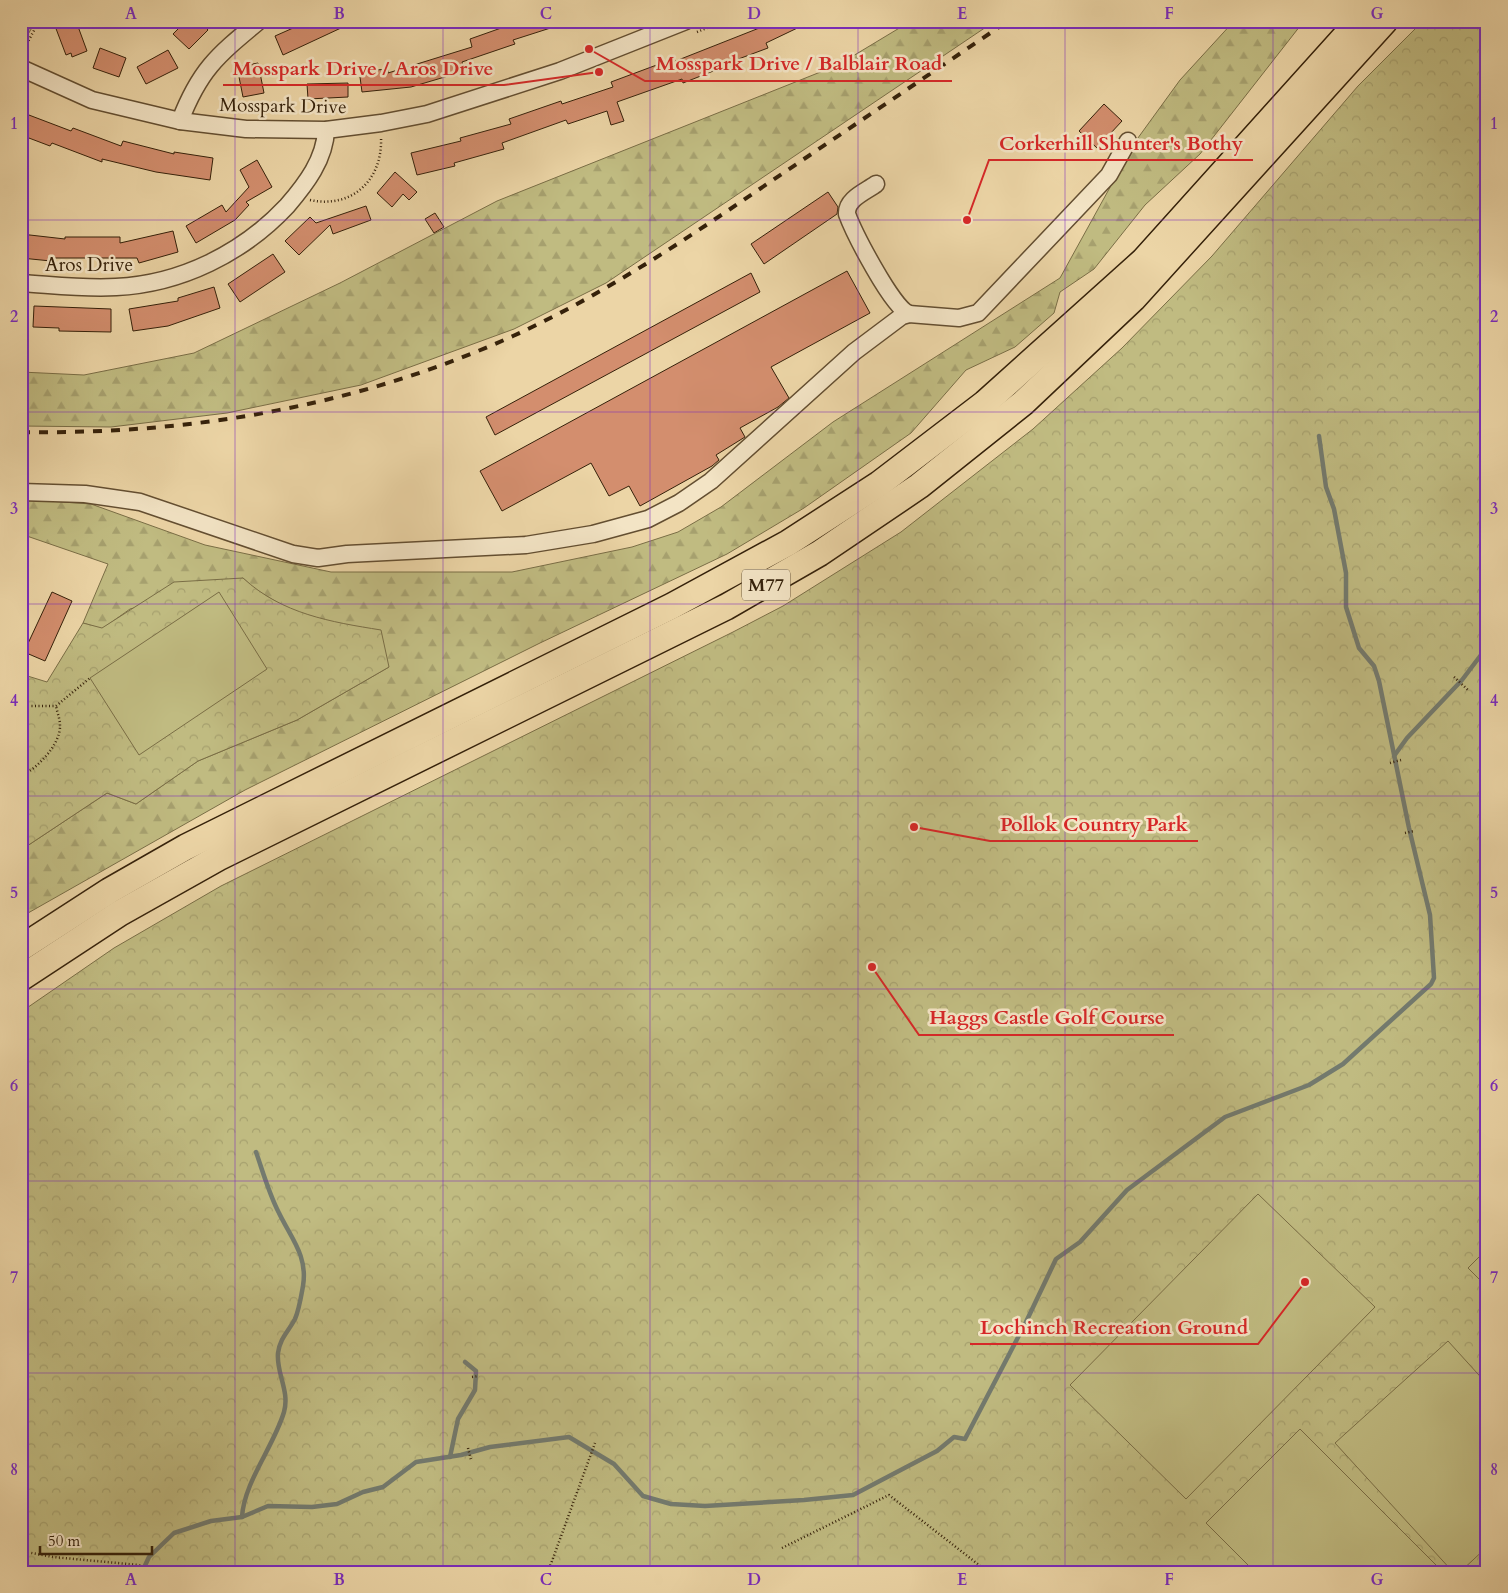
<svg xmlns="http://www.w3.org/2000/svg" width="1508" height="1593" viewBox="0 0 1508 1593" font-family="Cardo,serif">
<style>
.grass{fill:url(#grass-dots);stroke:#7a6e46}
.forest{fill:url(#forest-firs);stroke:#7a6e46}
.park{fill:url(#park-crowns);stroke:#7a6e46}
.pitch{fill:#c0bb81;stroke:#7a6e46}
.lines{fill:none;stroke-linecap:round;stroke-linejoin:round}
.stream{stroke:#737a6e;stroke-width:4.5}
.building{fill:#d38e6e;stroke:#35210a}
.minor-casing{stroke:#634e31;stroke-width:19}
.highway-casing{stroke:#35210a;stroke-width:28}
.path{stroke:#35210a;stroke-width:2.5;stroke-dasharray:1 2.5;stroke-linecap:butt}
.minor{stroke:#f3e4c5;stroke-width:16}
.highway{stroke:#ecd5a6;stroke-width:25}
.rail{stroke:#35210a;stroke-width:4;stroke-dasharray:9 9;stroke-linecap:butt}
.grid{fill:none;stroke:#7b2cbf;stroke-width:1;stroke-opacity:0.55}
.labels{text-anchor:middle;stroke-width:5;stroke-linejoin:round;paint-order:stroke}
.shield{fill:#f3e4c5;stroke:#6e5c42;stroke-width:1}
.shield-label{font-size:18px;font-weight:bold;fill:#35210a}
.street-label{font-size:19px;fill:#35210a;stroke:#f3e4c5}
.leader{fill:none;stroke:#d62828;stroke-width:2}
.callout-dot{fill:#d62828;stroke:#f3e4c5;stroke-width:2}
.callout-label{font-size:20px;text-anchor:middle;font-weight:bold;fill:#d62828;stroke:#f3e4c5;stroke-width:5;stroke-linejoin:round;paint-order:stroke}
.neatline{fill:none;stroke:#7b2cbf;stroke-width:2}
.grid-label{font-size:16px;text-anchor:middle;font-weight:bold;fill:#7b2cbf}
</style>
<defs>
<pattern id="grass-dots" width="8" height="8" patternUnits="userSpaceOnUse" patternTransform="scale(1.25)"><rect width="8" height="8" fill="#c0bb81"/><path d="M2 2h.1M6 6h.1" fill="none" stroke="#a6a06e" stroke-width="1.8" stroke-linecap="round"/></pattern>
<pattern id="forest-firs" width="22" height="20" patternUnits="userSpaceOnUse" patternTransform="scale(1.25)"><rect width="22" height="20" fill="#c0bb81"/><path d="M5 1l3.5 6h-7zM16 11l3.5 6h-7z" fill="#a6a06e"/></pattern>
<pattern id="park-crowns" width="20" height="18" patternUnits="userSpaceOnUse" patternTransform="scale(1.25)"><rect width="20" height="18" fill="#c0bb81"/><path d="M2 6a3 3 0 1 1 6 0M12 15a3 3 0 1 1 6 0" fill="none" stroke="#a6a06e"/></pattern>
</defs>
<rect width="100%" height="100%" fill="#ecd5a6"/>
<filter id="stains"><feTurbulence type="fractalNoise" baseFrequency=".004" numOctaves="4"/><feColorMatrix values="0 0 0 0 .2 0 0 0 0 .09 0 0 0 0 .02 0 0 0 .5 -.17"/></filter>
<radialGradient id="worn" r=".72"><stop offset=".6" stop-color="#630" stop-opacity="0"/><stop offset="1" stop-color="#630" stop-opacity=".3"/></radialGradient>
<!-- grass -->
<polygon class="grass" points="21,21 36,21 21,46"/>
<!-- forest -->
<g class="forest">
<polygon points="911,21 995,21 606,283 514,329 361,385 227,413 111,427 21,426 21,372 84,375 194,353 340,283 497,201 838,65"/>
<polygon points="1234,21 1304,21 1200,154 1145,205 1094,269 1060,292 1054,313 1015,347 966,370 911,433 804,508 727,554 540,643 245,790 21,917 21,850 107,793 136,804 198,761 297,720 389,667 334,623 292,611 256,590 243,578 130,609 102,629 83,623 108,564 21,534 21,499 91,504 205,545 331,572 512,572 632,547 678,532 721,507 833,422 1060,278 1135,142 1180,80"/>
</g>
<!-- park -->
<g class="park">
<polygon points="1423,21 1487,21 1487,1572 21,1572 21,1012 114,948 221,886 733,632 783,606 901,532 1033,429 1122,348 1212,256 1358,86"/>
<path d="M243,578C282,614 331,622 381,630L389,667L297,720L198,761L136,804L107,793L21,850V674L47,682L83,623L102,628L174,582Z"/>
</g>
<!-- pitch -->
<g class="pitch">
<polygon points="219,592 267,669 139,755 90,678"/>
<polygon points="1258,1194 1375,1307 1186,1499 1070,1385"/>
<polygon points="1487,1249 1487,1287 1468,1268"/>
<polygon points="1448,1341 1487,1384 1487,1547 1460,1572 1453,1572 1335,1443"/>
<polygon points="1300,1429 1442,1571 1255,1572 1206,1523"/>
</g>
<g class="lines">
<!-- stream -->
<g class="stream">
<polyline points="1394,756 1407,738 1462,680 1487,647"/>
<polyline points="450,1457 458,1419 475,1390 476,1371 465,1362"/>
<path d="M242,1517C244,1482 274,1446 284,1412C290,1391 276,1373 278,1353C280,1338 288,1332 295,1319C299,1310 301,1297 303,1286C308,1256 291,1238 279,1213C269,1194 263,1172 256,1152"/>
<polyline points="142,1572 149,1557 174,1533 211,1521 242,1517 268,1506 312,1507 337,1504 363,1492 383,1487 416,1462 461,1455 490,1447 569,1437 614,1464 643,1496 671,1504 705,1506 804,1500 853,1495 937,1451 954,1437 965,1439 1026,1322 1056,1259 1080,1242 1127,1190 1225,1117 1309,1085 1343,1064 1431,984 1434,978 1430,915 1409,828 1379,681 1374,666 1359,648 1346,607 1346,573 1334,509 1326,487 1319,436"/>
</g>
</g>
<!-- building -->
<g class="building">
<polygon points="66,21 76,21 87,51 72,57 71,53 66,55 55,26"/>
<polygon points="186,21 200,21 208,30 189,49 173,34"/>
<polygon points="309,21 356,21 283,55 275,36"/>
<polygon points="521,21 563,21 563,24 513,40 515,44 462,62 465,71 411,87 362,92 360,77 365,76 365,71 388,69 388,73 472,47 470,39"/>
<polygon points="777,21 812,21 766,43 768,48 725,64 726,66 683,83 682,79 617,102 624,121 611,125 607,111 568,124 566,120 502,143 504,149 454,163 455,166 417,175 411,153 461,141 460,138 511,124 509,119 561,101 562,104 613,87 611,82 662,63 663,66"/>
<polygon points="100,48 126,58 119,77 93,68"/>
<polygon points="168,50 178,68 146,84 137,67"/>
<polygon points="258,63 264,93 243,97 237,67"/>
<polygon points="348,83 348,97 308,99 307,84"/>
<polygon points="1104,104 1122,121 1097,148 1079,131"/>
<polygon points="21,112 71,131 73,128 121,146 123,141 174,154 174,152 213,158 210,180 156,172 102,159 102,162 52,143 50,146 21,135"/>
<polygon points="257,160 272,187 246,202 249,205 235,220 196,243 186,226 222,205 226,212 249,187 240,170"/>
<polygon points="395,172 417,192 409,200 403,194 392,207 377,193"/>
<polygon points="828,192 838,207 837,214 764,264 751,244"/>
<polygon points="366,206 371,220 333,234 330,225 299,255 285,241 310,217 316,223"/>
<polygon points="435,213 444,227 434,233 425,219"/>
<polygon points="173,231 178,252 139,263 137,258 51,258 51,261 21,258 21,234 65,239 65,237 120,237 120,243"/>
<polygon points="273,254 285,272 240,302 228,284"/>
<polygon points="847,271 870,313 771,367 789,398 778,407 740,428 745,437 716,455 719,460 712,466 640,506 629,486 609,496 591,463 502,511 480,471"/>
<polygon points="751,273 760,292 495,435 486,417"/>
<polygon points="214,287 220,308 168,326 133,331 129,309 178,301 178,298"/>
<polygon points="34,306 111,309 111,332 59,331 59,328 33,327"/>
<polygon points="52,592 72,601 45,661 24,652"/>
</g>
<g class="lines">
<defs>
<g id="minor">
<polyline points="21,68 92,100 180,121 246,129 326,130 381,123 427,114 560,71 686,21"/>
<path d="M180,121C200,69 218,55 259,21"/>
<path d="M876,184C865,192 846,199 847,214C854,233 892,307 909,314"/>
<path d="M21,283C53,285 85,289 116,287C181,284 243,253 287,206C306,184 325,159 326,130"/>
<polyline points="21,492 85,494 140,502 293,554 318,558 347,554 526,545 593,534 648,519 679,503 711,481 854,352 902,316 909,314 959,318 978,313 1109,175 1128,141"/>
</g>
<g id="highway">
<polyline points="21,948 109,891 186,847 672,606 788,543 879,484 985,403 1143,261 1359,21"/>
<polyline points="21,978 120,913 218,858 726,607 820,553 919,486 1023,403 1133,299 1385,21"/>
</g>
</defs>
<!-- minor casing -->
<use href="#minor" class="minor-casing"/>
<!-- highway casing -->
<use href="#highway" class="highway-casing"/>
<!-- path -->
<g class="path">
<polyline points="697,32 724,21"/>
<polyline points="22,53 39,21"/>
<path d="M310,200C352,209 383,180 381,137"/>
<polyline points="1454,677 1468,690"/>
<polyline points="21,706 56,706 90,678"/>
<polyline points="1390,763 1401,760"/>
<path d="M21,776C37,769 61,744 60,725C60,719 57,712 56,706"/>
<polyline points="1405,833 1414,831"/>
<polyline points="472,1377 479,1376"/>
<polyline points="468,1448 471,1460"/>
<polyline points="782,1548 889,1495 988,1572"/>
<polyline points="21,1551 53,1557 139,1565 153,1572"/>
<polyline points="548,1572 595,1443"/>
</g>
<!-- minor -->
<use href="#minor" class="minor"/>
<!-- highway -->
<use href="#highway" class="highway"/>
<!-- rail -->
<path class="rail" d="M21,432C190,435 358,406 513,336C603,295 685,240 767,184C847,130 927,76 1008,21"/>
</g>
<!-- grid -->
<path class="grid" d="M235,21V1572M443,21V1572M650,21V1572M858,21V1572M1065,21V1572M1273,21V1572M21,220H1487M21,412H1487M21,604H1487M21,796H1487M21,989H1487M21,1181H1487M21,1373H1487"/>
<g class="labels">
<!-- shield labels -->
<rect class="shield" x="742" y="569.5" width="48" height="31" rx="4"/>
<g class="shield-label">
<text x="766" y="591">M77</text>
</g>
<!-- street labels -->
<g class="street-label">
<text transform="translate(283 105) rotate(1)" y="7">Mosspark Drive</text>
<text x="89" y="271">Aros Drive</text>
</g>
</g>
<!-- callouts -->
<path class="leader" d="M589 49L645 81H952M599 72L504 85H223M967 220L989 160H1253M914 827L990 841H1198M872 967L919 1035H1174M1305 1282L1258 1344H970"/>
<g class="callout-dot">
<circle cx="589" cy="49" r="5"/>
<circle cx="599" cy="72" r="5"/>
<circle cx="967" cy="220" r="5"/>
<circle cx="914" cy="827" r="5"/>
<circle cx="872" cy="967" r="5"/>
<circle cx="1305" cy="1282" r="5"/>
</g>
<g class="callout-label">
<text x="799" y="70">Mosspark Drive / Balblair Road</text>
<text x="363" y="75">Mosspark Drive / Aros Drive</text>
<text x="1121" y="150">Corkerhill Shunter's Bothy</text>
<text x="1094" y="831">Pollok Country Park</text>
<text x="1047" y="1024">Haggs Castle Golf Course</text>
<text x="1114" y="1334">Lochinch Recreation Ground</text>
</g>
<!-- margin -->
<rect width="1508" height="1593" fill="none" stroke="#ecd5a6" stroke-width="55"/>
<!-- scale -->
<path d="M40 1546v8h112v-8" fill="none" stroke="#35210a" stroke-width="2.5"/>
<text x="48" y="1546" font-size="15" fill="#35210a" stroke="#f3e4c5" stroke-width="4" paint-order="stroke">50 m</text>
<rect x="28" y="28" width="1452" height="1538" class="neatline"/>
<g class="grid-label">
<text x="131" y="19">A</text>
<text x="339" y="19">B</text>
<text x="546" y="19">C</text>
<text x="754" y="19">D</text>
<text x="962" y="19">E</text>
<text x="1169" y="19">F</text>
<text x="1377" y="19">G</text>
<text x="14" y="129">1</text>
<text x="1494" y="129">1</text>
<text x="14" y="322">2</text>
<text x="1494" y="322">2</text>
<text x="14" y="514">3</text>
<text x="1494" y="514">3</text>
<text x="14" y="706">4</text>
<text x="1494" y="706">4</text>
<text x="14" y="898">5</text>
<text x="1494" y="898">5</text>
<text x="14" y="1091">6</text>
<text x="1494" y="1091">6</text>
<text x="14" y="1283">7</text>
<text x="1494" y="1283">7</text>
<text x="14" y="1475">8</text>
<text x="1494" y="1475">8</text>
<text x="131" y="1585">A</text>
<text x="339" y="1585">B</text>
<text x="546" y="1585">C</text>
<text x="754" y="1585">D</text>
<text x="962" y="1585">E</text>
<text x="1169" y="1585">F</text>
<text x="1377" y="1585">G</text>
</g>
<rect width="100%" height="100%" filter="url(#stains)"/>
<rect width="100%" height="100%" fill="url(#worn)"/>
</svg>
